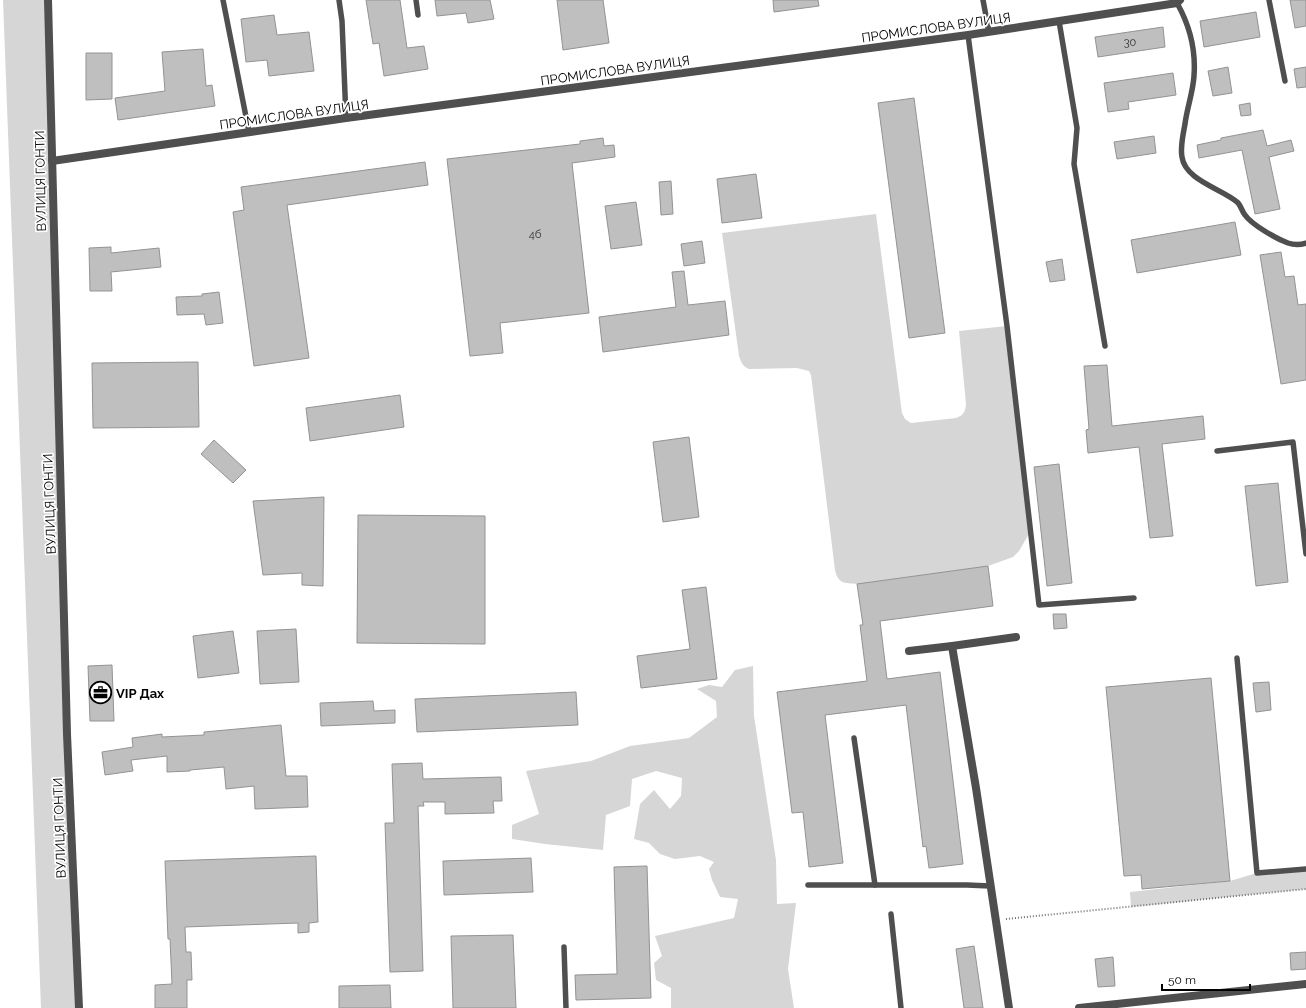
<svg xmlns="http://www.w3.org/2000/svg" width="1306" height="1008" viewBox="0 0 1306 1008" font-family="Raleway,sans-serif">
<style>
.green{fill:#d6d6d6}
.building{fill:#bfbfbf;stroke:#939393}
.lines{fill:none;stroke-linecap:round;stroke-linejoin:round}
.path{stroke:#717171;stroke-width:2;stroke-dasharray:1 2;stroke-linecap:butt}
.lane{stroke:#4f4f4f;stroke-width:5.5}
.street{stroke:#4f4f4f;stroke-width:8}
.labels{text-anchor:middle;stroke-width:3.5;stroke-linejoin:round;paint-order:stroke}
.number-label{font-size:11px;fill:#303030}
.street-label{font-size:13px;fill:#000;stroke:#fff}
.poi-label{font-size:13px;font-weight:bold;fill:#000;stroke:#fff;text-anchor:start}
</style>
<rect width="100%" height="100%" fill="#fff"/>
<!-- green -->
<g class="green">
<polygon points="3,0 48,0 79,1008 41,1008"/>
<path d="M876,214L902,413L905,419L911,423L956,418C964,415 965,412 966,404L959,331L1007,326L1030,532L1019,551L1013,557L988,566L857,584C845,583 838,584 835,570L811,375L809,371L797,368L749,369C743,367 741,362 739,356L722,233Z"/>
<polygon points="753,666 754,716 776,860 777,904 796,903 788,969 794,1008 671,1008 671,988 656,980 654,963 662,956 655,936 734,918 738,899 720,897 712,880 709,869 714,862 700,856 675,859 660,854 649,843 634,839 640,804 654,790 670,809 681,796 682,778 656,771 632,779 630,806 606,815 603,850 545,844 512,839 512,825 539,814 526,771 591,761 630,746 689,738 717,717 716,701 697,689 709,685 722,687 735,670"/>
<polygon points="1306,869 1306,889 1131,907 1130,892 1230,881 1257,873"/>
</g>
<!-- building -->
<g class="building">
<polygon points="366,0 400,0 407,48 424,46 428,69 384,76 379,43 373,44"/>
<polygon points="435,0 490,0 494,19 468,23 466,13 437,16"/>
<polygon points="557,0 603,0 609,43 563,50"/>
<polygon points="773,0 818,0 819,6 774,12"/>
<polygon points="1290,0 1306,0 1306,26 1295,28"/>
<polygon points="1256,12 1260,37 1204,47 1200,21"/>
<polygon points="274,15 277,35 309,32 314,71 269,76 267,60 246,62 241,19"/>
<polygon points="1163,27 1165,47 1098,57 1095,37"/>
<polygon points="203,49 206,86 212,85 215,106 118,120 115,98 165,91 162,52"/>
<polygon points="86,53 112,53 112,99 86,100"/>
<polygon points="1228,67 1232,93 1213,96 1208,71"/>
<polygon points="1306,67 1306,87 1297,88 1294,69"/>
<polygon points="1173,73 1176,95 1128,102 1129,109 1108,112 1104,83"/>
<polygon points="914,98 945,333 909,338 878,103"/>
<polygon points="1250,103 1251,115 1241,116 1239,105"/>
<polygon points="1263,130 1267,146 1291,140 1294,151 1269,157 1280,209 1255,214 1242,150 1199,158 1197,145 1221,140 1221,138"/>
<polygon points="1154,136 1156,153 1117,159 1114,142"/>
<polygon points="603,138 604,146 614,145 615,157 572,163 589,313 500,323 503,353 470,356 447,159 580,144 580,141"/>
<polygon points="425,162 428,185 287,205 309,358 254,366 233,212 244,210 241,187"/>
<polygon points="756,174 762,218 722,223 717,179"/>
<polygon points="671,181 673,214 661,215 659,182"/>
<polygon points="636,202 642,245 611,249 605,206"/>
<polygon points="1235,222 1241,255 1137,273 1131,240"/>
<polygon points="702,241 705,263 684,266 681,244"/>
<polygon points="111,247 111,253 159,248 161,267 111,272 112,291 90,291 89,248"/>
<polygon points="1281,252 1285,277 1294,276 1298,305 1306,304 1306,380 1281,384 1260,255"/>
<polygon points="1062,259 1065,280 1050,282 1046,262"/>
<polygon points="684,271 688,305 725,301 729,335 603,352 599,317 676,307 672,272"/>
<polygon points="219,292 223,323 206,325 204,314 177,315 176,297 202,296 202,294"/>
<polygon points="198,362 199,427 93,428 92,363"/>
<polygon points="1107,365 1112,426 1203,416 1205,439 1162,444 1173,536 1150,538 1139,447 1088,453 1086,430 1089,429 1084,366"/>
<polygon points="400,395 404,427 310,441 306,408"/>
<polygon points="689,437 699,517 663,522 653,442"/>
<polygon points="214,440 246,470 233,483 201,454"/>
<polygon points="1059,464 1072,583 1047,586 1034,467"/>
<polygon points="1278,483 1288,582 1256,586 1245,486"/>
<polygon points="324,497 323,586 302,585 302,573 263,575 253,501"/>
<polygon points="358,515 485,516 485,644 357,643"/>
<polygon points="988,566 993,606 880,621 887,679 940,672 963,864 929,868 926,846 923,847 906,705 825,715 843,863 809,867 803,812 792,813 777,692 867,681 860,625 863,625 857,584"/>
<polygon points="706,587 717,679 641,688 637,656 690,649 682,590"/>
<polygon points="1053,614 1066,614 1067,628 1054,629"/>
<polygon points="296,629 299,682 260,684 257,631"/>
<polygon points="233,631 239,673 198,678 193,636"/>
<polygon points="112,665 114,721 90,721 88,666"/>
<polygon points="1211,678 1230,881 1142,889 1141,875 1124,876 1106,687"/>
<polygon points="1269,682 1271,710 1256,712 1253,683"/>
<polygon points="576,692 578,725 417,732 415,699"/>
<polygon points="373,701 374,711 395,710 395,723 321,726 320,703"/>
<polygon points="281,725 286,776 307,776 308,807 255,809 254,786 226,789 224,767 190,770 190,771 167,772 167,756 131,760 133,771 105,775 102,752 133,747 132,738 162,734 162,737 204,735 204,732"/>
<polygon points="422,763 423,779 501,777 502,801 493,801 494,813 445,814 445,802 423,802 424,806 418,806 423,971 390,972 385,823 394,823 392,764"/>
<polygon points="316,856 318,922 309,923 309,932 298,933 298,923 185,927 186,952 191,952 192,980 187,980 187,1008 155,1008 155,985 172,984 170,939 168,939 165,861"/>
<polygon points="531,858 533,892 444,895 443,861"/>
<polygon points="647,866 651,998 576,1000 575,975 617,974 614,867"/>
<polygon points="513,935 516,1008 453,1008 451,936"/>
<polygon points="974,946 983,1008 964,1008 956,949"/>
<polygon points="1306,952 1306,969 1291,970 1290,953"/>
<polygon points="1113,957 1115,986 1098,987 1095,959"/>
<polygon points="390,985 391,1008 339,1008 339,986"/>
</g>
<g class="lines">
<!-- path -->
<polyline class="path" points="1006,919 1306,889"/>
<!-- lane -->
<g class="lane">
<polyline points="223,0 249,132"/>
<polyline points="339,0 342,21 346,118"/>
<polyline points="416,0 418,15"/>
<polyline points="983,0 989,32"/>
<polyline points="1269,0 1285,81"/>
<path d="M1177,3C1190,26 1196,49 1194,76C1193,92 1187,108 1185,124C1183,135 1180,147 1182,157C1185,180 1222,189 1237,202C1241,205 1242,212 1245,215C1252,225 1277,239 1288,243C1294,245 1300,245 1306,243"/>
<polyline points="1059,21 1077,128 1074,164 1105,346"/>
<polyline points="968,35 1007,326 1039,605 1134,598"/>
<polyline points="1217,451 1293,442 1306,554"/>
<polyline points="1237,658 1257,873 1306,869"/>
<polyline points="854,738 875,885"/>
<polyline points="808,885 967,885 990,886"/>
<polyline points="891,914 901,1008"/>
<polyline points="564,947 566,1008"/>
</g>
<!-- street -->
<g class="street">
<polyline points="48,0 67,734 79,1008"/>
<polyline points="52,161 346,118 968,35 1177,3 1180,0"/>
<polyline points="952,646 1016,637"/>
<polyline points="909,651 952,646 976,788 1009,1008"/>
<polyline points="1079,1008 1306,984"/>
</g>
</g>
<!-- icons -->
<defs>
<symbol id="office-ring" viewBox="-11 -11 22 22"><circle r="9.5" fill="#fff" stroke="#000" stroke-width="1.5"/><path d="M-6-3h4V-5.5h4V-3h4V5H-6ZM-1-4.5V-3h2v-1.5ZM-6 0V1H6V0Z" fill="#000"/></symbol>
</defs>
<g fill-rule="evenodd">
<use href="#office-ring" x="88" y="680" width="25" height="25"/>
</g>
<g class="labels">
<!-- number labels -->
<g class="number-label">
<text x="1130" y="46">30</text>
<text x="535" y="238">4б</text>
</g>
<!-- street labels -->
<g class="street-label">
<text transform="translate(936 27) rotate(-8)" y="5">ПРОМИСЛОВА ВУЛИЦЯ</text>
<text transform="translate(615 70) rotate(-8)" y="5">ПРОМИСЛОВА ВУЛИЦЯ</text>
<text transform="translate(294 114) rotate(-8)" y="5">ПРОМИСЛОВА ВУЛИЦЯ</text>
<text transform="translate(40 181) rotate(-91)" y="5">ВУЛИЦЯ ГОНТИ</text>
<text transform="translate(49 504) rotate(-92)" y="5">ВУЛИЦЯ ГОНТИ</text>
<text transform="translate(59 828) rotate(-92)" y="5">ВУЛИЦЯ ГОНТИ</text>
</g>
<!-- poi labels -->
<g class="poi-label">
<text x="116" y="698">VIP Дах</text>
</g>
</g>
<!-- scale -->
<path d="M1162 984v6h88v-6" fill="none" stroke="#000000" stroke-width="2"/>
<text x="1168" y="984" font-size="12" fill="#000000" stroke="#ffffff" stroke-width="3" paint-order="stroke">50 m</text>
</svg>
